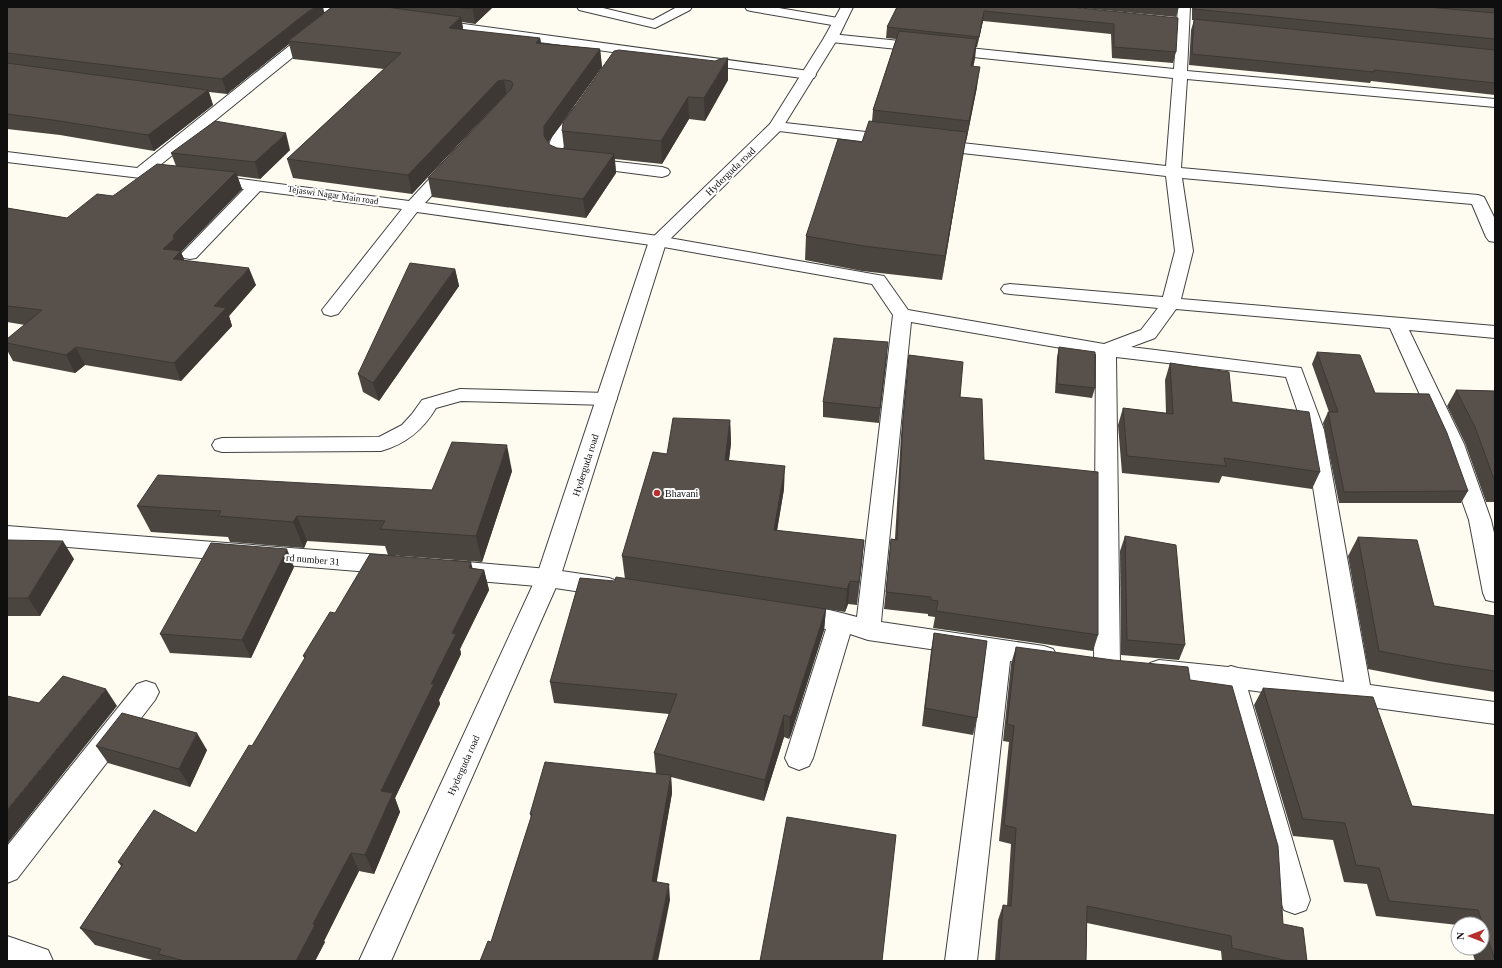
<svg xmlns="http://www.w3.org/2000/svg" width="1502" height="968" viewBox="0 0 1502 968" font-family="'Times New Roman',serif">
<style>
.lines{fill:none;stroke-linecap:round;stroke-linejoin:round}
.service-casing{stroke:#424242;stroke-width:2}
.minor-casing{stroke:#424242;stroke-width:2}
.tertiary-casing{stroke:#424242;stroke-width:2}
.service{fill:#fff;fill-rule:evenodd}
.minor{fill:#fff;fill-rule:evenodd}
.tertiary{fill:#fff;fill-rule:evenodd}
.wall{fill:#4b4540}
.shaded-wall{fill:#3d3834}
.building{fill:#57504b;stroke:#3d3834}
.poi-dot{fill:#b7302e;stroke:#fff;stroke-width:1.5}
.labels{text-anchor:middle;stroke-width:4;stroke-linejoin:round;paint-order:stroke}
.far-street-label{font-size:9px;fill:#0f0f0f;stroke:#fff}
.street-label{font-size:10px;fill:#0f0f0f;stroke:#fff}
.poi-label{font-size:10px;fill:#0f0f0f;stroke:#fff;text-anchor:start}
</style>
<rect width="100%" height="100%" fill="#fefcf1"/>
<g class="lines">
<defs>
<path id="service" d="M460,389L607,393L614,395L617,399L614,403L607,405L461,401L436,408C423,430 406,444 381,451L222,452L215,450L212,445L215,440L222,438L379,437L402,425L412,414L422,400Z"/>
<g id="minor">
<path d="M300,7C320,7 342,5 363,10L364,13L363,16L358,17L306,11L302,10Z"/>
<polygon points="577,7 599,7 653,20 677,7 692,7 690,10 655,28 579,10"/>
<polygon points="745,7 773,7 838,18 843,19 844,22 843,25 838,26 751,11 747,10"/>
<path d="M1178,7H1190L1187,71L1495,99V107L1187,79L1181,168L1478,195L1484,197L1495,219V242L1489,241L1486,237L1472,204L1182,178L1193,251L1181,299L1495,326V338L1409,330L1464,444L1491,520L1495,537V602L1486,600L1483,593L1469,520L1442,444L1390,328L1176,309L1155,338L1131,347L1301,368L1324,430L1370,685L1495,702V724L1362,706L1359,707L1351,704L1248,690L1310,900L1306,910L1295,914L1284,910L1280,900L1221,687L1159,680L1150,677L1146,670L1150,663L1159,660L1228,667L1231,666L1238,668L1344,682L1304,430L1286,377L1116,357L1120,665L1116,672L1107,675L1098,672L1094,665L1096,354L911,322L881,622L1044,646L1053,649L1057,656L1053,663L1044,666L1010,661L977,961H945L985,657L868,640L850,634L813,758L809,766L799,770L789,766L785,758L826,629L787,622L784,615L787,608C806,602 838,612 857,617L893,315L872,284L658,246L417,212L338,314L331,316L324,314L322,310L402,209L260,191L196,258L190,259L184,258L181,254L244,189L204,183L202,180L204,177L210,175L409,201L444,163L450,161L456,163L458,166L425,203L658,236L878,275L884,276L908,310L1104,344L1141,330L1158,308L1010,294L1004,293L1001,289L1004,285L1010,284L1163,297L1175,251L1166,176L935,150L930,148L927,145L930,142L935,140L1166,166L1173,78L831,42L826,41L824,38L826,35L831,34L1174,69Z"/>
<polygon points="434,20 809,71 814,72 816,75 814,78 809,79 429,27 427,24 429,21"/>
<polygon points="314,29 319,30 321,33 319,36 154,170 180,174 182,177 180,180 174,182 7,162 7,152 137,168 309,30"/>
<polygon points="579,107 584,108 586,111 567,137 562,152 565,156 662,167 668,169 670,172 668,175 662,177 554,163 546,152 552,137 574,108"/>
<polygon points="776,122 893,135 898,137 901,140 898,143 893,145 771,130 768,127 771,124"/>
<polygon points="7,526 394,556 402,559 406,565 402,571 394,574 7,542"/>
<polygon points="455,561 548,569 609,578 617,581 621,587 617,593 609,596 548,587 455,579 447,576 443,570 447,564"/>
<polygon points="146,681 155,684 159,692 155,700 17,879 7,883 7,846 137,684"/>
<polygon points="7,936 48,950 53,961 7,961"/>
</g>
<polygon id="tertiary" points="841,7 853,7 838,38 781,130 666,243 560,578 391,961 359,961 536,578 649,241 770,124 824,38"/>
</defs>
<!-- service casing -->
<use href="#service" class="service-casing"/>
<!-- minor casing -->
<use href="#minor" class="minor-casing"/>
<!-- tertiary casing -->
<use href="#tertiary" class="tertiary-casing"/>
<!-- service -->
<use href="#service" class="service"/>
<!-- minor -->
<use href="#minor" class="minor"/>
<!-- tertiary -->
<use href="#tertiary" class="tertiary"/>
</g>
<!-- wall -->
<g class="wall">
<polygon points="7,7 325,12 332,7 493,7 475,24 462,22 463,30 540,38 541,43 600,49 602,67 548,142 550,145 557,148 564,148 562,131 728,80 705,121 689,119 662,164 615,159 616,173 586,218 432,197 428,178 501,99 412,194 293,178 287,159 384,69 293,59 289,44 227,94 209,92 213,105 154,151 60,135 7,129"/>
<polygon points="897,7 1178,18 1176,52 1173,63 1112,58 1111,34 983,21 977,47 976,47 973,66 977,87 966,142 965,142 942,280 862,271 805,260 806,236 862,142 872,121 873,110 896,39 886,38 887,27"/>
<polygon points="1072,7 1179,7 1176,17"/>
<polygon points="1192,7 1495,7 1495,95 1371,81 1370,83 1189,65 1191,30 1194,20 1192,20"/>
<polygon points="290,150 260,179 237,176 242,189 181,252 184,260 256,285 229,316 232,326 181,381 85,365 75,373 13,361 7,350 7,339 25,325 7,322 7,208 67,218 113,196 176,166 171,153"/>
<polygon points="455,269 459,286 379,401 363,392 358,374"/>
<polygon points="1059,347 1095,388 1092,398 1055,393 1057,357"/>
<polygon points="1317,352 1375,393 1468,491 1461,503 1339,503 1323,423 1328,412 1329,412 1312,364"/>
<polygon points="909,355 960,397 984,460 1098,635 1093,651 933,628 935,617 928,616 928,614 884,609 891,539 895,539 901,435"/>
<polygon points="887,356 879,423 823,417 823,402"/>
<polygon points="1170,363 1232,402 1320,472 1312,489 1222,476 1219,483 1122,473 1118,425 1123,408 1166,413 1165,380"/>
<polygon points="1456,390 1495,391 1495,502 1486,502 1465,443 1447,406"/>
<polygon points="730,420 731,443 729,460 784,489 777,531 864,540 857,605 848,604 845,612 826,609 824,630 791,735 789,739 784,737 764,801 671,777 672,793 656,882 670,900 491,942 531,818 530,814 656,774 654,753 669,714 554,703 550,682 615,581 625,579 622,556 667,454"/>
<polygon points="512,471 482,562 388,555 385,546 307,541 304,548 230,542 228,537 151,532 137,506 432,490"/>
<polygon points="1125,536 1185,645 1179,660 1121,655 1120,551"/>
<polygon points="1358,537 1434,606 1495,616 1495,692 1429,681 1368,669 1348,556"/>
<polygon points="7,540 74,559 40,616 7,616"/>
<polygon points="294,567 251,658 170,653 160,634"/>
<polygon points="472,568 484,570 489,590 460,649 461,654 439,700 440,704 395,798 400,812 374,874 359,871 324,941 325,942 315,961 156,961 95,945 80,928 121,866 118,862 196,833 252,746 305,659 303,656 335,613"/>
<polygon points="934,633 977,718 973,735 922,726 931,651"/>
<polygon points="1016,647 1190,680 1283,924 1307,961 1222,961 1221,951 1087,923 1086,961 995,961 998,920 1003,905 1007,906 1011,844 999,841 1009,742 1003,741 1011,664"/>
<polygon points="1263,688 1412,806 1495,815 1495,961 1475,961 1471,948 1482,948 1482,924 1458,924 1458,925 1376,916 1367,884 1344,882 1333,840 1293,836 1254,705"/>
<polygon points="96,746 207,750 190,787 108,763"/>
</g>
<!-- shaded-wall -->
<g class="shaded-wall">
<polygon points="314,7 323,7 325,15 288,41 289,44 227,94 222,79"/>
<polygon points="475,7 493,7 475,24 473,9"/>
<polygon points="984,11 983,21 977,47 979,37"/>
<polygon points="461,17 464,34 449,28"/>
<polygon points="540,38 543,56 536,43"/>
<polygon points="977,39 975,59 969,86 971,66"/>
<polygon points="600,49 602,67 547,144 544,136 544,126"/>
<polygon points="728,58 728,80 705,121 704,98"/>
<polygon points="980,67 977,87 966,142 969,121"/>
<polygon points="504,80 507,98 501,99 412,194 408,175 498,81"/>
<polygon points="208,90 213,105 154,151 148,135"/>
<polygon points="688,97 689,119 662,164 661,141"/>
<polygon points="967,132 963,155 942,280 945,256"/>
<polygon points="286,133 290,150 260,179 255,162"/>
<polygon points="614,154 616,173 586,218 583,199"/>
<polygon points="236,172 242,189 181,252 188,269 180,276 163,249 176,232"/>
<polygon points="249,268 256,285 229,316 232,326 181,381 174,363 214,306"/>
<polygon points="455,269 459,286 379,401 373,383"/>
<polygon points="76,347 85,365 75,373 66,355"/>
<polygon points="730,420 731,443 726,483 725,460"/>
<polygon points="507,445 512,471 482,562 476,536"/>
<polygon points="785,466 784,489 773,553 774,530"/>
<polygon points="297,516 307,541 304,548 293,522"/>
<polygon points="864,540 862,563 857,605 859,582"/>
<polygon points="63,541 74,559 40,616 28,598"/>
<polygon points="287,549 294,567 251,658 242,640"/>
<polygon points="471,562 476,582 469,568"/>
<polygon points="484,570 489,590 460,649 461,654 439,700 440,704 395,798 400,812 374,874 365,855 381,791 431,684 452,633"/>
<polygon points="850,581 848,604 845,612 847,589"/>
<polygon points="826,609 824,630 789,739 790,717"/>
<polygon points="106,689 117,706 7,844 7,810"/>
<polygon points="784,715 784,737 764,801 765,780"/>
<polygon points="197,733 207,750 190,787 179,769"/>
<polygon points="671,775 672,793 654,898 652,881"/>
<polygon points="351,853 359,871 324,941 325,942 315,961 296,961 313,924"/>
<polygon points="669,884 670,900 658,961 652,961"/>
</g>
<!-- building -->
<g class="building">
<polygon points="7,7 314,7 222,79 7,53"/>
<polygon points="332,7 386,7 461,17 449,28 540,38 536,43 600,49 544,126 544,136 550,145 557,148 614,154 583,199 428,178 511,89 513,84 511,81 504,80 498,81 408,175 287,159 401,53 288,41"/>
<polygon points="454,7 475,7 473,9"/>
<polygon points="897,7 1071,7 1178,18 1176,52 1114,47 1114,24 984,11 979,37 887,27"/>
<polygon points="1194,7 1427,7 1495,13 1495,39 1194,9"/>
<polygon points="1194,19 1495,50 1495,83 1374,70 1374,72 1192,54"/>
<polygon points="899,31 977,39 971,66 980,67 969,121 873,110"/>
<polygon points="619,50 715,61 723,58 728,58 704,98 688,97 661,141 562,131 563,123 614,51"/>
<polygon points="7,63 208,90 148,135 53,120 7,114"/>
<polygon points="215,121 286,133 255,162 171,153"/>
<polygon points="869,121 967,132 945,256 864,246 806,236 838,139 862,142"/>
<polygon points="157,164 236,172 176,232 173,236 174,239 163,249 181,251 173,259 249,268 214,306 226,308 174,363 76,347 66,355 7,343 7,339 42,310 7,306 7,208 67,218 97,194 113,196"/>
<polygon points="410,263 455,269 373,383 358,374"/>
<polygon points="834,338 888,342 880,408 823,402"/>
<polygon points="1059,347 1095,352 1095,388 1057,384"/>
<polygon points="1317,352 1360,355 1375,393 1429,394 1447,433 1468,491 1344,492 1328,412 1338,412"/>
<polygon points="909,355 963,362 960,397 982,399 984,460 1098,472 1098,635 936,611 938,601 931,600 931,597 886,592 891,539 897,540 903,419"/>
<polygon points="1170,363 1229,372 1232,402 1309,412 1320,472 1224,458 1226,466 1127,456 1123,408 1173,414"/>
<polygon points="1456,390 1495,391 1495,482 1475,427"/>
<polygon points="673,418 730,420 725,460 785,466 774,530 864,540 859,582 850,581 847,589 622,556 653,452 667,454"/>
<polygon points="452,442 507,445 476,536 380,529 385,521 297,516 293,522 218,516 221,511 137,506 158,475 432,490"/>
<polygon points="1125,536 1176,545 1185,645 1127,640"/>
<polygon points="1358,537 1417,540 1434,606 1495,616 1495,671 1441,663 1379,651"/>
<polygon points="7,540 63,541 28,598 7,598"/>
<polygon points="211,543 287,549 242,640 160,634"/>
<polygon points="370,554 471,562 469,568 484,570 452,633 456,634 431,684 434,684 381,791 393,793 365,855 351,853 313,924 315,925 296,961 185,961 158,954 161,949 80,928 123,864 118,862 154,810 196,833 249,745 252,746 306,656 303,656 330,612 335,613"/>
<polygon points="616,577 826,609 792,714 790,717 784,715 765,780 654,753 677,694 550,682 580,578 615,581"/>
<polygon points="934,633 987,641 977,718 925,708"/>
<polygon points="1016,647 1113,660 1188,667 1190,680 1232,686 1278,846 1283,924 1303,928 1307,961 1288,961 1232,948 1231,936 1087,906 1086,961 999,961 1003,905 1011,906 1016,828 1004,825 1014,726 1007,724"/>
<polygon points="63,676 106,689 7,810 7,696 39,703"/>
<polygon points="1263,688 1373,697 1412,806 1495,815 1495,960 1478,910 1389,901 1379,868 1356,865 1345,823 1303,819"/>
<polygon points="122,713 197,733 179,769 96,746"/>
<polygon points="545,762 671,775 652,881 669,884 652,961 480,961 488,941 491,942 532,814 530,814"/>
<polygon points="787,817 896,835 882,961 760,961"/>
</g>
<!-- markers -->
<circle class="poi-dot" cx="657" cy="493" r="4"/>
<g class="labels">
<!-- far-street labels -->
<g class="far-street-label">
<text transform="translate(333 195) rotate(8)" y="3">Tejaswi Nagar Main road</text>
</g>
<!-- street labels -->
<g class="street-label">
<text transform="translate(730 171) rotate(-44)" y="4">Hyderguda road</text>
<text transform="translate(585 465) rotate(-72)" y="4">Hyderguda road</text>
<text transform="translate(313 559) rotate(5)" y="4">rd number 31</text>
<text transform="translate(463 765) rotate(-66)" y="4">Hyderguda road</text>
</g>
<!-- poi labels -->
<g class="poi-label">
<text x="665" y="497">Bhavani</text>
</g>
</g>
<!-- border -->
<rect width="1502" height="968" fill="none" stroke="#0f0f0f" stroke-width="16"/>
<!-- north arrow -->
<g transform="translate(1470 936) rotate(270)"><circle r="19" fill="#ffffff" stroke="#9f9f9f"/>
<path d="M0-3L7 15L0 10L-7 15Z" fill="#b7302e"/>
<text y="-6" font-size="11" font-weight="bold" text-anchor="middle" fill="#0f0f0f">N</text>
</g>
</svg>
